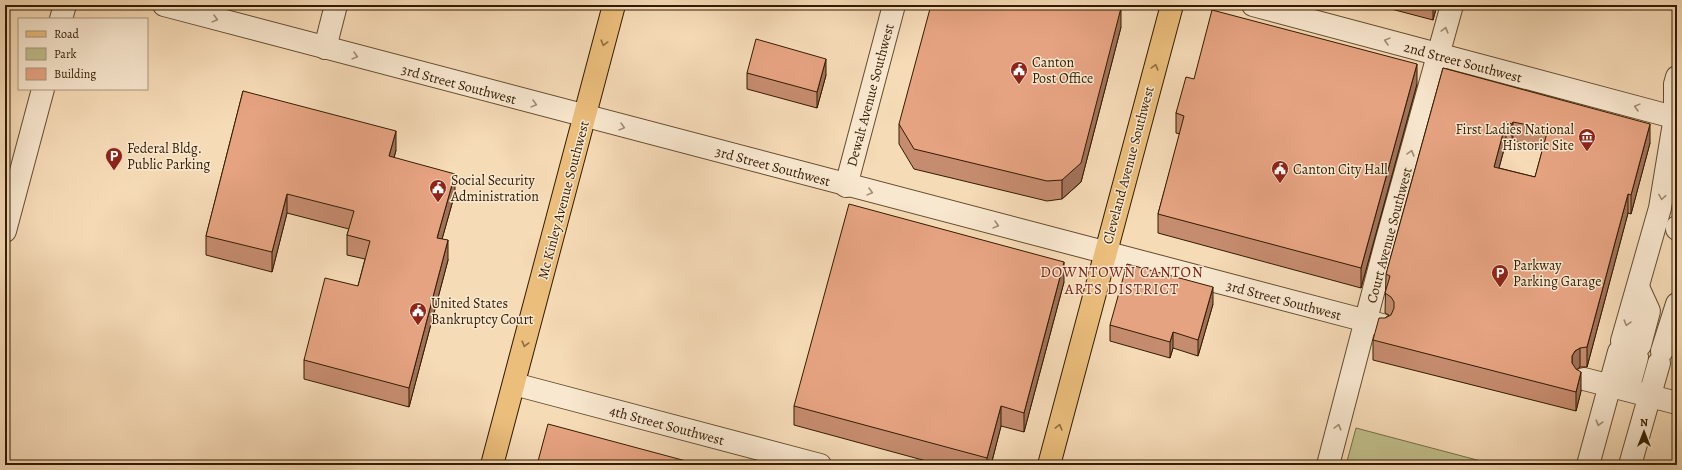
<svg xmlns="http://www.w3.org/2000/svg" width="1682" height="470" viewBox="0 0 1682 470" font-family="Alegreya,serif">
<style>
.green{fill:#c0bf8c;stroke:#796e46}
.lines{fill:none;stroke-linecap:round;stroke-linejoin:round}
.minor-casing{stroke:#634c2e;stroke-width:24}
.major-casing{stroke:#321c00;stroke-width:24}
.minor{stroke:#f9e8d0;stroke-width:22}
.major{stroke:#ebbe7c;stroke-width:22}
.wall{fill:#c68c6f;stroke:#321c00;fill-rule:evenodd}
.shaded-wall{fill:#a1725a;stroke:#321c00}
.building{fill:#e6a381;stroke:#321c00;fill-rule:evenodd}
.oneway{stroke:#9f8c72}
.oneway2{stroke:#8e6d3e}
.labels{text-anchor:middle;stroke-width:3;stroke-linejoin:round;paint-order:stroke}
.poi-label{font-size:14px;fill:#321c00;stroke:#f9e8d0;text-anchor:start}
.street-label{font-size:14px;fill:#321c00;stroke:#f9e8d0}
.neighbourhood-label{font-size:15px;letter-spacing:1px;fill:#7a1f14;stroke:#f9e8d0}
</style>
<rect width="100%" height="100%" fill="#f6dbb7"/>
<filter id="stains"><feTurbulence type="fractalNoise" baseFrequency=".005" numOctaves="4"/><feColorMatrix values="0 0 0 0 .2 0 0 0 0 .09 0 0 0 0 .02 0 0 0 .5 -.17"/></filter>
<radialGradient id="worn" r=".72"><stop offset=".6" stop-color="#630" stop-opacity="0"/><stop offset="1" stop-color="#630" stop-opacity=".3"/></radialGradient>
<!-- green -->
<polygon class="green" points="1356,428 1496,465 1346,465"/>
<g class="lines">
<defs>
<g id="minor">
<polyline points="164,5 1382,325"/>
<polyline points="1253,5 1677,118"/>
<polyline points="61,19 65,5"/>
<polyline points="325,48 336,5"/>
<polyline points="846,186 894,5"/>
<polyline points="1677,227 1677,229"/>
<polyline points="5,231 43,89"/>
<polyline points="1638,287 1649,311 1640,345"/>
<polyline points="1622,341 1660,208 1675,117 1675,84 1677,77"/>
<polyline points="1662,351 1677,304"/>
<polyline points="1584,379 1677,403"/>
<polyline points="514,384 820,465"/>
<polyline points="1628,390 1637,357"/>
<polyline points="1328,465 1386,243 1452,5"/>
<polyline points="1588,465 1619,352"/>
<polyline points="1630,465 1659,363"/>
</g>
<g id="major">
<polyline points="492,465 614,5"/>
<polyline points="1049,465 1172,5"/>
</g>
</defs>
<!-- minor casing -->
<use href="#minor" class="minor-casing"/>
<!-- major casing -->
<use href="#major" class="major-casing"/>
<!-- minor -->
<use href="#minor" class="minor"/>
<!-- major -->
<use href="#major" class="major"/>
</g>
<!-- wall -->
<g class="wall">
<polygon points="1376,5 1437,5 1433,20"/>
<polygon points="1121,27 1081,182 1062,199 1047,201 914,169 899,144 899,124"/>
<path d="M1443,68L1650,143L1631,214L1628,213L1587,367H1580L1577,369L1581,391L1576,411L1373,360V340L1385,318L1389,315L1385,313L1386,274ZM1513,141L1543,148L1535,177L1499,168L1506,142L1512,143Z"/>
<polygon points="747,73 826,75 817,108 747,89"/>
<polygon points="1194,79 1417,84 1361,288 1158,233 1158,214 1180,134 1176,133 1176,113"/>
<polygon points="243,91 396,150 394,158 455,193 442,239 448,260 409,407 304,379 304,360 358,286 365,259 347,255 347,235 349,229 287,213 272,272 206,255 206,236"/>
<polygon points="1064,282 1024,432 1001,426 991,465 941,465 794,425 794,406"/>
<polygon points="1213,304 1198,356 1173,348 1170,358 1110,341 1110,325"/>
</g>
<!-- shaded-wall -->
<g class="shaded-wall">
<polygon points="1433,5 1437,5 1433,20"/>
<polygon points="1121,8 1121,27 1081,182 1062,199 1062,180"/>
<polygon points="826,59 826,75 817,108 817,92"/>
<polygon points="1417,64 1417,84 1361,288 1361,268"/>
<polygon points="1506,122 1506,142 1494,186 1494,167"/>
<polygon points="1513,122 1513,141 1512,143 1512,124"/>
<polygon points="1650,124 1650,143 1631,214 1631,195"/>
<polygon points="396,131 396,150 389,176 389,156"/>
<polygon points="455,174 455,193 437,257 437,238"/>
<polygon points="287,194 287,213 272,272 272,252"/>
<polygon points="1628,194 1628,213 1587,367 1587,347"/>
<polygon points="448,240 448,260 409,407 409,388"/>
<polygon points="1064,262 1064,282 1024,432 1024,413"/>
<polygon points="1213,287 1213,304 1198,356 1198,340"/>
<polygon points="1173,332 1173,348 1170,358 1170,342"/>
<polygon points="1580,348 1580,367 1575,371 1572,376 1572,356 1575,351"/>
<polygon points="1581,372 1581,391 1576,411 1576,392"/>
<polygon points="1001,406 1001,426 991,465 987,465 987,458"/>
</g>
<!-- building -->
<g class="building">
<polygon points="931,5 1121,5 1121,8 1081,163 1062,180 1047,181 914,149 899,124"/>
<polygon points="1212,10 1417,64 1361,268 1158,214 1184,116 1176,113 1186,77 1194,79"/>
<polygon points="756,39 826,59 817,92 747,73"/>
<path d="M1443,68L1650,124L1631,195L1628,194L1587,347L1580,348L1575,351L1572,356V363L1576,369L1581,372L1576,392L1373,340L1379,318H1385L1391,315L1394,308V302L1391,297L1385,293L1390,276L1386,274ZM1506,122L1512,124L1513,122L1548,129L1535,177L1494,167Z"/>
<polygon points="243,91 396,131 389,156 455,174 437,238 448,240 409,388 304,360 325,278 358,286 370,241 347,235 354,211 287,194 272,252 206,236"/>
<polygon points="849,204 1064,262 1024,413 1001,406 987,458 794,406"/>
<polygon points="1127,264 1213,287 1198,340 1173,332 1170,342 1110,325"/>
<polygon points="548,424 701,465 537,465"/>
</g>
<!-- one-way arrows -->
<defs><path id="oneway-chevron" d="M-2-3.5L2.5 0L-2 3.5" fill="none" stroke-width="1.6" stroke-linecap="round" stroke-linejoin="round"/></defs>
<g class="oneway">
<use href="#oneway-chevron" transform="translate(215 19) rotate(15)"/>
<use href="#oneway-chevron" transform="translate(1445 30) rotate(-75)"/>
<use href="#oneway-chevron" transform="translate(1387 41) rotate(-165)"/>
<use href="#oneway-chevron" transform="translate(355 56) rotate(15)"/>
<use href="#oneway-chevron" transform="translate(534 104) rotate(15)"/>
<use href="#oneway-chevron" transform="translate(1637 107) rotate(-165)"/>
<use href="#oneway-chevron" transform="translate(622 127) rotate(15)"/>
<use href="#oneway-chevron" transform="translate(1411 153) rotate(-74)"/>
<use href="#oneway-chevron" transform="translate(870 192) rotate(15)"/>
<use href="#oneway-chevron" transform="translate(1662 197) rotate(99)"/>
<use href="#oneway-chevron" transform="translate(996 225) rotate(15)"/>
<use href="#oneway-chevron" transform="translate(1627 323) rotate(106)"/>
<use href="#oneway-chevron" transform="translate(1599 423) rotate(105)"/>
<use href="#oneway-chevron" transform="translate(1338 427) rotate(-75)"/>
</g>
<g class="oneway2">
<use href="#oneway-chevron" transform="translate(604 43) rotate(105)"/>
<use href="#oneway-chevron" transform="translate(1155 67) rotate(-75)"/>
<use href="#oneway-chevron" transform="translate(525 344) rotate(105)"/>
<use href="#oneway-chevron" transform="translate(1059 427) rotate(-75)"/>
</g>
<!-- icons -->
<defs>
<symbol id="civic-pin" viewBox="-11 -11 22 30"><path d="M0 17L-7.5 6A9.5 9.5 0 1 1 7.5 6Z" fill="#8f2418" stroke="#f9e8d0"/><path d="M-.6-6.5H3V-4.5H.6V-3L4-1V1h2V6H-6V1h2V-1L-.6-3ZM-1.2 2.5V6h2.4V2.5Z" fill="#fff"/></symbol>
<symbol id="museum-pin" viewBox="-11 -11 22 30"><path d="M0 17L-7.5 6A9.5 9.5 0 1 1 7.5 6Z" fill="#8f2418" stroke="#f9e8d0"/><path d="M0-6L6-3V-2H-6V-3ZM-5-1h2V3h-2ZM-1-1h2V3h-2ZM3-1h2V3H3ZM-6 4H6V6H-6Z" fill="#fff"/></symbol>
<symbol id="parking-pin" viewBox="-11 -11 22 30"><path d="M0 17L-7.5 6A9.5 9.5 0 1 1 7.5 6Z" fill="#8f2418" stroke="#f9e8d0"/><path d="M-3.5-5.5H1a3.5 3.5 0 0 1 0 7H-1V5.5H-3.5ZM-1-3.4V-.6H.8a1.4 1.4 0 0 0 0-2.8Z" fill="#fff"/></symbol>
</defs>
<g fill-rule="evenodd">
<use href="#civic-pin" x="1009" y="60" width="20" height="27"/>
<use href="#museum-pin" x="1577" y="127" width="20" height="27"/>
<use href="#parking-pin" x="104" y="146" width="20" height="27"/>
<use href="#civic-pin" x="1270" y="159" width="20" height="27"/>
<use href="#civic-pin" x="428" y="178" width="20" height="27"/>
<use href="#parking-pin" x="1490" y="263" width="20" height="27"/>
<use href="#civic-pin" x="408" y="301" width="20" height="27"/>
</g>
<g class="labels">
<!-- poi labels -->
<g class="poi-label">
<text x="1032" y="67">Canton<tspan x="1032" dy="16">Post Office</tspan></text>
<text x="1574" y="134" text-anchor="end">First Ladies National<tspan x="1574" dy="16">Historic Site</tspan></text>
<text x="127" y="153">Federal Bldg.<tspan x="127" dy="16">Public Parking</tspan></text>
<text x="1293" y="174">Canton City Hall</text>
<text x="451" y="185">Social Security<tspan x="451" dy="16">Administration</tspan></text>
<text x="1513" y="270">Parkway<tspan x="1513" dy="16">Parking Garage</tspan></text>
<text x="431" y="308">United States<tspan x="431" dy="16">Bankruptcy Court</tspan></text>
</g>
<!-- street labels -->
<g class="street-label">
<text transform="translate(1463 62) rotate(15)" y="5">2nd Street Southwest</text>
<text transform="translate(459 84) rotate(15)" y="5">3rd Street Southwest</text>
<text transform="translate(870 95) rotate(-75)" y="5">Dewalt Avenue Southwest</text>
<text transform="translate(1128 165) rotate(-75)" y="5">Cleveland Avenue Southwest</text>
<text transform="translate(773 166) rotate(15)" y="5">3rd Street Southwest</text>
<text transform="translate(563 200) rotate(-75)" y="5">Mc Kinley Avenue Southwest</text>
<text transform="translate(1389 235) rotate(-75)" y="5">Court Avenue Southwest</text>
<text transform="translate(1284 300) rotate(15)" y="5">3rd Street Southwest</text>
<text transform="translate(667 425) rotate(15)" y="5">4th Street Southwest</text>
</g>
<!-- neighbourhood labels -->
<g class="neighbourhood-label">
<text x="1122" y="277">DOWNTOWN CANTON<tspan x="1122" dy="17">ARTS DISTRICT</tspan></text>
</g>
</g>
<!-- margin -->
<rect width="1682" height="470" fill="none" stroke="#f6dbb7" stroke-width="20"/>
<rect x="6" y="6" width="1670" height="458" fill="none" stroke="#321c00" stroke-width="2"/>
<rect x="10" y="10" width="1662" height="450" fill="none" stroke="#321c00"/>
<!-- legend -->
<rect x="18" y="18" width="130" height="72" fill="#f9e8d0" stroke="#a9967d"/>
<rect x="26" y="31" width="20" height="6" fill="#ebbe7c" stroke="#a9967d"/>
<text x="54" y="38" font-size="12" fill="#321c00">Road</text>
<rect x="26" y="48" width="20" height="12" fill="#c0bf8c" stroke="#a9967d"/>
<text x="54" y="58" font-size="12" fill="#321c00">Park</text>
<rect x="26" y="68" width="20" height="12" fill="#e6a381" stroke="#a9967d"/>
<text x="54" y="78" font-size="12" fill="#321c00">Building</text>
<!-- north arrow -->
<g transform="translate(1644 432)" stroke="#f9e8d0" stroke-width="3" paint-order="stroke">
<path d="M0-3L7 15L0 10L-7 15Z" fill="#321c00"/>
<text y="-6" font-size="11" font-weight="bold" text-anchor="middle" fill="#321c00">N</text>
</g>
<rect width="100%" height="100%" filter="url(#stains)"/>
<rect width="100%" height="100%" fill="url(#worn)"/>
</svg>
